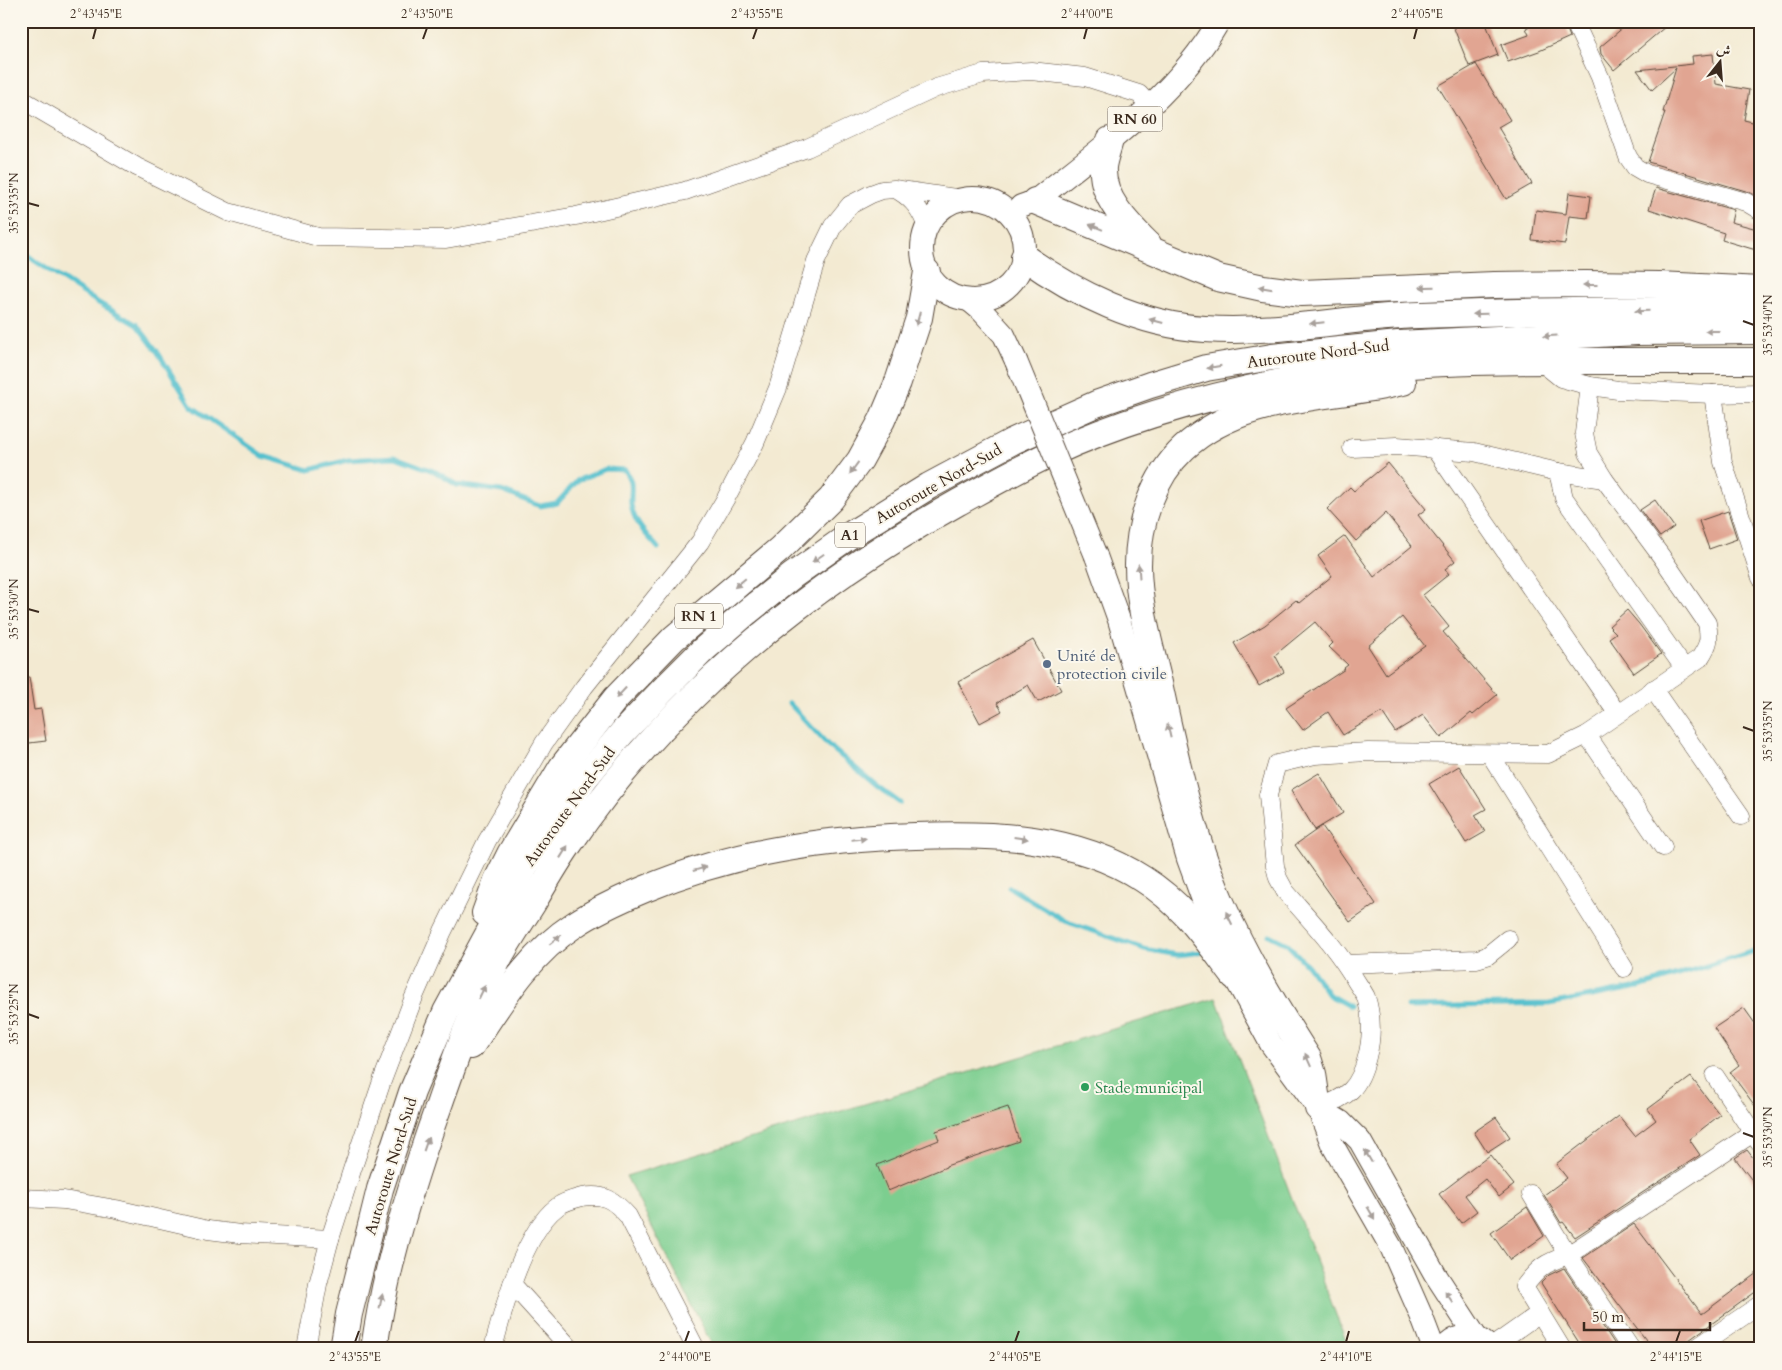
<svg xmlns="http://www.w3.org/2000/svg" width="1782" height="1370" viewBox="0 0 1782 1370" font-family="Cardo,Amiri,serif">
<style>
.green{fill:#7cce8f;stroke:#5c7c56}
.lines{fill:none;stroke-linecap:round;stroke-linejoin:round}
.stream{stroke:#54c0cd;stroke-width:5}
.building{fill:#e1a592;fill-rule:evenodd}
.minor-casing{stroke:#574739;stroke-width:19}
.major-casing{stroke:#574739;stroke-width:24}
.highway-casing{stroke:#574739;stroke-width:28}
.minor{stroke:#fff;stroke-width:18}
.major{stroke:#fff;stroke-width:22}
.highway{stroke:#fff;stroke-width:26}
.major-bridge-casing{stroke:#574739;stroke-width:24;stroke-linecap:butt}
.major-bridge{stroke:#fff;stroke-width:22}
.oneway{fill:#a79f9a}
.ticks{fill:none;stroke:#3b2a1e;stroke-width:2}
.service-dot{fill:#5c6f8a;stroke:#fbf7ec;stroke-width:2}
.leisure-dot{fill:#2e9e5b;stroke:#fbf7ec;stroke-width:2}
.labels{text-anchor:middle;stroke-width:4;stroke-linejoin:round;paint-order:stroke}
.shield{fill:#fbf7ec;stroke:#75685c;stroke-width:1}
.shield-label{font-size:15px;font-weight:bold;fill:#3b2a1e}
.street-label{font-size:16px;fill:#3b2a1e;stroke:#fbf7ec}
.service-label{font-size:16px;fill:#4e5e75;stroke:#fbf7ec;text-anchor:start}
.leisure-label{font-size:16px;fill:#27864d;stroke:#fbf7ec;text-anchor:start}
.neatline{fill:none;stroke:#3b2a1e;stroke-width:2}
.ticks-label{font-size:12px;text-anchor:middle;fill:#3b2a1e}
</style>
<rect width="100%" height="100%" fill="#fbf7ec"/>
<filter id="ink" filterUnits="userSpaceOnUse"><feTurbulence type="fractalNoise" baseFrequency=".02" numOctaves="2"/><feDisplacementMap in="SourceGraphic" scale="10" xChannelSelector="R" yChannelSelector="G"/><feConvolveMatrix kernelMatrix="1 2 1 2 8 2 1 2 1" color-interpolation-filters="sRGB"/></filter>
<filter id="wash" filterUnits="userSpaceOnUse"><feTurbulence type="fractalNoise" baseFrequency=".0096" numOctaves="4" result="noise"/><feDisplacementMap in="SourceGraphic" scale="20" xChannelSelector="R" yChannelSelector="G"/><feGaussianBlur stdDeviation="1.12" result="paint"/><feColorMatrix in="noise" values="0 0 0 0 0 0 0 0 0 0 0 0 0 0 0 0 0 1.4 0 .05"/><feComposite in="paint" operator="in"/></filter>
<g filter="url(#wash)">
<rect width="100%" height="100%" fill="#f3ead2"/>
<!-- green -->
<polygon class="green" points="1216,998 1349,1349 714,1349 626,1176"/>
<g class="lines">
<!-- stream -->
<g class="stream">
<path d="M21,250L35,261L97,302L137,325L157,351L191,406L263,456L309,470L348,460L395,457L436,472L457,485L502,491L540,506L557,503L578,480L606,469L625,470C635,483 630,490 631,504C633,522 647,535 658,548"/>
<polyline points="789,703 828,745 878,787 900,803"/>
<polyline points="1009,887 1065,921 1144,949 1178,955 1202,952"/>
<polyline points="1269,935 1287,944 1308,966 1329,995 1349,1006"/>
<polyline points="1407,1007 1549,1004 1639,987 1761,949"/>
</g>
</g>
<g id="blocks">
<!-- building -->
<g class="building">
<polygon points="1451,21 1485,21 1498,55 1469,66"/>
<polygon points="1540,21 1564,21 1570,37 1539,51 1508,62 1501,45 1529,35 1526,28"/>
<polygon points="1631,21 1672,21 1614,70 1601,54 1600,47"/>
<polygon points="1713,54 1716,84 1749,90 1744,120 1761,124 1761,198 1749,192 1648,162 1665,112 1663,112 1676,68 1652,90 1637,70 1693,64 1692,56"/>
<polygon points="1476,64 1510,120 1498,127 1532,184 1506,199 1438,86"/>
<polygon points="1656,188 1734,210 1731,222 1761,230 1756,250 1722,240 1724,233 1649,209"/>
<polygon points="1569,193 1591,196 1588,218 1569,216 1565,244 1532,240 1536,210 1566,214"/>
<path d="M1388,463L1426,509L1418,515L1455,561L1445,569L1449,574L1423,595L1449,627L1443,632L1497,695L1473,715L1471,713L1441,738L1423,715L1395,732L1382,712L1343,735L1328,712L1303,730L1286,708L1345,669L1344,668L1348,665L1329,647L1333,643L1315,622L1275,655L1284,672L1259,686L1234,643L1265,625L1296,600L1299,603L1332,576L1318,556L1345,536L1374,577L1412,546L1386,513L1356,541L1327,509L1350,487L1354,491ZM1402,617L1425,646L1386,674L1368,646Z"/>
<polygon points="1655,500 1674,527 1660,537 1640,510"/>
<polygon points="1728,511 1737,539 1709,549 1699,521"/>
<polygon points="1627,610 1639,624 1661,654 1634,673 1609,638 1616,633 1609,626"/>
<polygon points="1033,640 1061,690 1038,702 1028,685 997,703 1002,711 980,723 958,682"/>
<polygon points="29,677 34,710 41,709 46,741 21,744 21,678"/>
<polygon points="1459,766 1486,809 1475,815 1485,832 1466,843 1429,784"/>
<polygon points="1319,773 1343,813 1315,830 1291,790"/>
<polygon points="1322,826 1376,904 1350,922 1295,845"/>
<polygon points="1744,1008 1761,1032 1761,1114 1730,1072 1739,1065 1714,1028"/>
<polygon points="1691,1077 1720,1115 1689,1139 1700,1155 1575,1237 1563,1222 1561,1223 1544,1195 1567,1178 1556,1164 1619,1116 1635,1136 1656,1120 1648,1109"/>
<polygon points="1008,1107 1019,1141 946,1166 946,1167 888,1191 877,1165 939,1140 936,1131"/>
<polygon points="1496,1117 1510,1137 1487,1152 1474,1132"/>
<polygon points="1747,1150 1761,1168 1761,1192 1735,1158"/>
<polygon points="1490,1155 1514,1185 1499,1197 1485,1179 1465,1195 1477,1211 1461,1223 1439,1194"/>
<polygon points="1527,1207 1544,1236 1510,1260 1491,1233"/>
<polygon points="1634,1224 1702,1314 1761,1270 1761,1288 1689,1340 1680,1349 1653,1349 1583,1258"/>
<polygon points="1564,1268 1618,1349 1583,1349 1541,1283 1549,1275"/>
</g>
</g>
</g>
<g filter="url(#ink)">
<use href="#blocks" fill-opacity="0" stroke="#574739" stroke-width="1"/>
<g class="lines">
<defs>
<g id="minor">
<polyline points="1574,21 1600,77 1628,157 1635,167 1647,174 1746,202 1761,211"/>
<polyline points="21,99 137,167 228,212 318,237 446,239 576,216 685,191 807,148 936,88 983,74 1031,71 1085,77 1139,94 1150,106"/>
<path d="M899,191C914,200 921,211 927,227"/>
<polyline points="1540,361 1561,378 1590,386 1618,390 1713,394 1761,393"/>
<polyline points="1713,394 1723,462 1761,578"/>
<polyline points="1352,448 1397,446 1474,452 1558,472 1604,479"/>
<polyline points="1434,448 1617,713"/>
<polyline points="1558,472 1564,498 1684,668"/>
<polyline points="1653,689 1741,816"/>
<polyline points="1587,735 1663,847"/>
<polyline points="1490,754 1624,968"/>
<polyline points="1346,964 1477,959 1487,956 1508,939"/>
<polyline points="1715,1076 1761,1145"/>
<path d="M1318,1108C1348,1097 1359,1089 1367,1057C1372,1038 1372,1016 1366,997C1363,991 1359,986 1356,981C1337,948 1310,920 1285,891L1278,878L1275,866L1268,795L1277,764L1315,755L1368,752L1548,754L1587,735L1700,658C1709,644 1710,640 1707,623L1661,556L1604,479L1588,453L1584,433L1590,386"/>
<polyline points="1531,1194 1568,1255 1631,1349"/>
<polyline points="21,1198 64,1200 116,1209 208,1230 240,1234 330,1239"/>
<polyline points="512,1284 571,1349"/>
<polyline points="1490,1348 1540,1313"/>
<polyline points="306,1349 318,1284 330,1239 352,1170 382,1081 414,997 443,931 487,841 544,743 584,687 700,542 726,498 755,443 778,388 816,261 833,226 850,205 871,194 882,190 894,189 962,199"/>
<path d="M493,1349C503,1309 524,1232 557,1207C563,1202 574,1199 582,1197C604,1193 614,1200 628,1216L696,1349"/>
<path d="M1562,1349L1524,1287C1539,1267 1545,1263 1568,1255L1753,1133"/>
<polyline points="1695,1349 1761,1304"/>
</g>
<g id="major">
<circle cx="973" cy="249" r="51"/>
<path d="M1021,206L1035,201C1101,148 1176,96 1219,21"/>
<polyline points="969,300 981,310 1004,335 1016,361"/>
<polyline points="1096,556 1119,620 1188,859 1211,922 1234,976 1271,1044 1318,1108 1332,1144 1391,1247 1421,1315 1434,1349"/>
<polyline points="1318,1108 1341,1122 1360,1141 1435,1274 1476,1337"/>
<path d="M1444,1349C1457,1332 1478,1333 1491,1349"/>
</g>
<g id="highway">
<path d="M1110,140C1108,149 1104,158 1103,167C1101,198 1128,224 1148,244"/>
<polyline points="1035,201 1218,278 1263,288 1302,293 1494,285 1585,284 1659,285 1761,290"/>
<path d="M1024,257C1076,294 1140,325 1205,329C1277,334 1349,317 1420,315C1534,311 1647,308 1761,314"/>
<polyline points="485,913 497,880 510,854 562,767 616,698 674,638 780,549 831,499 860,460 882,420 898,382 919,318 927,272"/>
<path d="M471,1046C501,1002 528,955 574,925C596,910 621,899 645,889C733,852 820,839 915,836C992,833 1075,835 1143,879C1183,904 1206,939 1234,976"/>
<path d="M1318,1108L1313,1074L1308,1058C1276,1008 1245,957 1221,902C1191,833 1175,757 1159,683C1150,645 1138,605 1138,565C1138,523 1153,477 1184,448C1243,393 1330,400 1403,382"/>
<polyline points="343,1349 349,1314 380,1189 412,1092 446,1012 525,866 585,778 622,733 662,691 703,650 747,612 792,576 853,533 929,486 1013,441 1096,404 1150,385 1206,368 1272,357 1398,344 1638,332 1761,331"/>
<path d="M374,1349C385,1272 406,1201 431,1128C451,1071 470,1013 498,960C508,941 521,922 533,903C544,884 555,865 568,846C666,701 805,588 957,503C988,486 1018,469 1050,454C1125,419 1205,397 1286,381C1376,363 1469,361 1561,361C1627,361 1694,361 1761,361"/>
</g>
</defs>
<!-- minor casing -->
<use href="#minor" class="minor-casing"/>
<!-- major casing -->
<use href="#major" class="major-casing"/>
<!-- highway casing -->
<use href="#highway" class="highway-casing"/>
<!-- minor -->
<use href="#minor" class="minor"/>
<!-- major -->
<use href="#major" class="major"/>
<!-- highway -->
<use href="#highway" class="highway"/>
<defs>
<polyline id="major-bridge" points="1016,361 1096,556"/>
</defs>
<!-- major-bridge casing -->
<use href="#major-bridge" class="major-bridge-casing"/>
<!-- major-bridge -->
<use href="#major-bridge" class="major-bridge"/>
</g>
<!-- one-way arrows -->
<defs><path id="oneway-solid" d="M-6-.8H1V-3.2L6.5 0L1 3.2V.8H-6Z" transform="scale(1.25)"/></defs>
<g class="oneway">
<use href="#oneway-solid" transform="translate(1096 227) rotate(-158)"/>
<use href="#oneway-solid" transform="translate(1590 285) rotate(-180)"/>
<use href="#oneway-solid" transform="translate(1427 287) rotate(178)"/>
<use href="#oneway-solid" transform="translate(1265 288) rotate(-171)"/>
<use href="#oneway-solid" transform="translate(1642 311) rotate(179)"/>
<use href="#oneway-solid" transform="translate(1480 314) rotate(179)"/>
<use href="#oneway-solid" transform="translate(918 319) rotate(105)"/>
<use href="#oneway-solid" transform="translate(1156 321) rotate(-165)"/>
<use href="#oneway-solid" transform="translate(1317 323) rotate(174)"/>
<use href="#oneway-solid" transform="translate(1712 331) rotate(180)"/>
<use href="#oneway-solid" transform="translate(1550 336) rotate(177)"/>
<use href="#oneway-solid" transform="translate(1214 367) rotate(170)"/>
<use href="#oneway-solid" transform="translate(854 468) rotate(126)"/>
<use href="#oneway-solid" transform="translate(818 558) rotate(145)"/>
<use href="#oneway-solid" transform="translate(1139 571) rotate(-94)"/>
<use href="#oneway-solid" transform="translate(740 583) rotate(140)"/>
<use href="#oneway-solid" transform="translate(621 693) rotate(133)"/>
<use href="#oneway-solid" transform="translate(1169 731) rotate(-103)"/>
<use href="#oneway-solid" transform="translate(1021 838) rotate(8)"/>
<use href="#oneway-solid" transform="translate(859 839) rotate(-6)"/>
<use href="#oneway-solid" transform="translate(564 852) rotate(-58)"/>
<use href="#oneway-solid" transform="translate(700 869) rotate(-16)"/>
<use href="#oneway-solid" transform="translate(1229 918) rotate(-116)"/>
<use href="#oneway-solid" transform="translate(555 940) rotate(-39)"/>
<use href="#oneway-solid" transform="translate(482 992) rotate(-64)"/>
<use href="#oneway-solid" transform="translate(1308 1060) rotate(-114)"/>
<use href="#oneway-solid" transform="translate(426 1144) rotate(-71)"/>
<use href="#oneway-solid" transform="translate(1368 1156) rotate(-120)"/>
<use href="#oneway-solid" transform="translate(1371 1213) rotate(60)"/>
<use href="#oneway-solid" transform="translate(1449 1297) rotate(-123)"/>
<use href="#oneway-solid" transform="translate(381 1301) rotate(-78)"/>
</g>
</g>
<!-- ticks -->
<path class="ticks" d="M93,39L96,28M423,39L427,28M753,39L757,28M1084,39L1087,28M1414,39L1417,28M28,203L39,206M1743,321L1754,325M28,609L39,612M1743,727L1754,731M28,1014L39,1018M1743,1133L1754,1137M355,1342L359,1331M685,1342L689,1331M1015,1342L1019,1331M1346,1342L1349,1331M1676,1342L1680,1331"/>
<!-- markers -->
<circle class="service-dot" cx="1047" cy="664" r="5"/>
<circle class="leisure-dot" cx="1085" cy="1087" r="5"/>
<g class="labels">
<!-- shield labels -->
<g class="shield">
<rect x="1107.5" y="106.5" width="55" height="25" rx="4"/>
<rect x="835" y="522.5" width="30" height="25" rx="4"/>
<rect x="675" y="603.5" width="48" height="25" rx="4"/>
</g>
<g class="shield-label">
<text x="1135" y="124">RN 60</text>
<text x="850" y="540">A1</text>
<text x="699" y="621">RN 1</text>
</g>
<!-- street labels -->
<g class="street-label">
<text transform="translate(1318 353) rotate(-7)" y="6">Autoroute Nord-Sud</text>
<text transform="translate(938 483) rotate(-30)" y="6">Autoroute Nord-Sud</text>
<text transform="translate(569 806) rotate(-54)" y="6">Autoroute Nord-Sud</text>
<text transform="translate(390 1166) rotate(-73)" y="6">Autoroute Nord-Sud</text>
</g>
<!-- service labels -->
<g class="service-label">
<text x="1057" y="661">Unité de<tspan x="1057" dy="18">protection civile</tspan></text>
</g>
<!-- leisure labels -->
<g class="leisure-label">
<text x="1095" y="1093">Stade municipal</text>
</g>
</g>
<!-- margin -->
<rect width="1782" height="1370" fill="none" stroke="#fbf7ec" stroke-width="55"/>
<!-- north arrow -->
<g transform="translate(1720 62) rotate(17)" stroke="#fbf7ec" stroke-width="4" paint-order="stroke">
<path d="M0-4L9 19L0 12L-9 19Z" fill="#3b2a1e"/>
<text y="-8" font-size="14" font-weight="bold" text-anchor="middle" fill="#3b2a1e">ش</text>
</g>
<!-- scale -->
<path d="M1584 1322v8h126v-8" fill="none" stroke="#3b2a1e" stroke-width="2.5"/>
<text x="1592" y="1322" font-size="15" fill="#3b2a1e" stroke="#fbf7ec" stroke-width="4" paint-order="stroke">50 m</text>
<rect x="28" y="28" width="1726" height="1314" class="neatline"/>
<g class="ticks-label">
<text x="96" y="18">2°43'45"E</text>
<text x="427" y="18">2°43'50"E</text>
<text x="757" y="18">2°43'55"E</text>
<text x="1087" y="18">2°44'00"E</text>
<text x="1417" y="18">2°44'05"E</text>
<text transform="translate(14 203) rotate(-90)" y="4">35°53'35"N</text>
<text transform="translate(1768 325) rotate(-90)" y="4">35°53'40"N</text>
<text transform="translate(14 609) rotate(-90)" y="4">35°53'30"N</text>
<text transform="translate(1768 731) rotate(-90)" y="4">35°53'35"N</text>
<text transform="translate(14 1014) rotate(-90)" y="4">35°53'25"N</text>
<text transform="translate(1768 1137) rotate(-90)" y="4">35°53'30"N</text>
<text x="355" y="1361">2°43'55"E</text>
<text x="685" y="1361">2°44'00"E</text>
<text x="1015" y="1361">2°44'05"E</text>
<text x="1346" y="1361">2°44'10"E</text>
<text x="1676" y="1361">2°44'15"E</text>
</g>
</svg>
